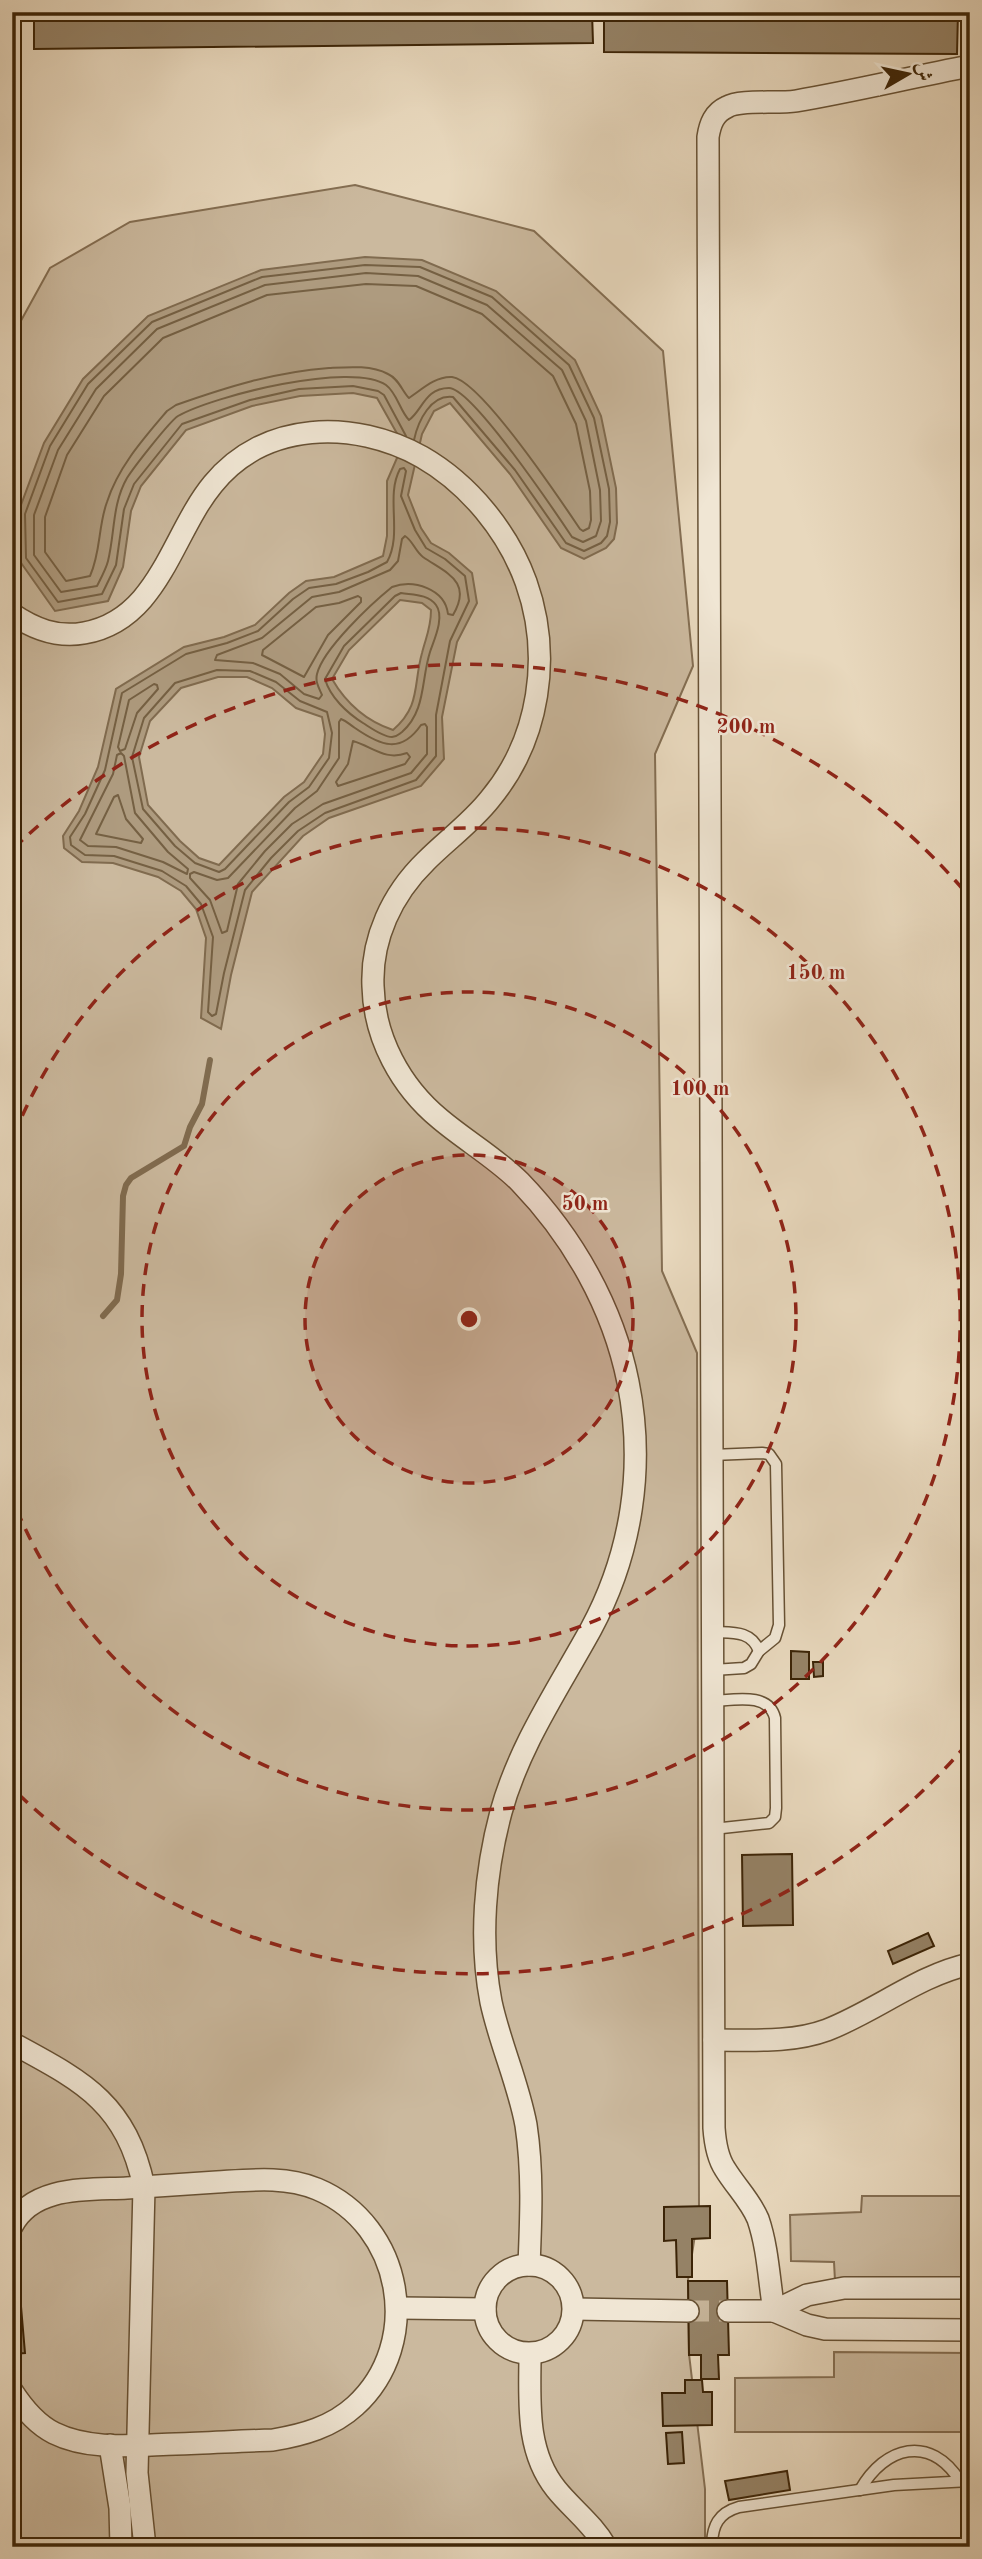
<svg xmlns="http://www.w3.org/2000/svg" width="982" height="2559" viewBox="0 0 982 2559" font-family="'Old Standard TT',Amiri,serif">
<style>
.green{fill:#cbb99e;stroke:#846e52;stroke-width:2}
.water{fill:#ae9b7f;stroke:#806b4f;stroke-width:2;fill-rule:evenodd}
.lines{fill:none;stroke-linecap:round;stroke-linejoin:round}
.shore{stroke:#756043;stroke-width:2}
.stream{stroke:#806b4f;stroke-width:6}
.building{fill:#958266;stroke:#3c2407;stroke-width:2}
.street-tunnel{stroke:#c6b499;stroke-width:21;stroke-dasharray:21 10;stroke-linecap:butt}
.lane-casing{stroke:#675134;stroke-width:13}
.street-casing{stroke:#675134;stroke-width:24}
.lane{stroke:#f0e6d4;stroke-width:10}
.street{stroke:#f0e6d4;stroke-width:21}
.ring{fill:none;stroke:#8f2418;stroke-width:3.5;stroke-dasharray:12 9}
.centre{fill:#8f2418;stroke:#f0e6d4;stroke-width:3.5}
.ring-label{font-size:21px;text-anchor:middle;font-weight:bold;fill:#8f2418;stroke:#f0e6d4;stroke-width:5;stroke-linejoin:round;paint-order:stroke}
</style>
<rect width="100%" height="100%" fill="#e8d8bd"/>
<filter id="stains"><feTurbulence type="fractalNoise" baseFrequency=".00286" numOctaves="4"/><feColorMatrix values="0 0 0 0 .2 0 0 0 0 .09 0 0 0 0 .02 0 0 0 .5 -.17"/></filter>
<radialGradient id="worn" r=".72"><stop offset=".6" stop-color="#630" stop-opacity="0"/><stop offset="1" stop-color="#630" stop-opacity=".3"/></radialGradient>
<!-- green -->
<g class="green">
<polygon points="355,185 534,231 663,351 693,666 655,754 662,1271 697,1353 699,2209 688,2280 689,2354 705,2489 705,2547 12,2547 12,337 50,268 130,222"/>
<polygon points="862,2196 970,2196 970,2279 835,2281 834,2262 791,2261 790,2215 861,2212"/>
<polygon points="834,2352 970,2353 970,2432 735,2432 735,2378 834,2377"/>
</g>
<!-- water -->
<path class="water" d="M365,257L422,260L496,291L575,360L601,416L616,488L617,523L614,539L606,548L584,559L561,548L510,474L450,403L434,411L422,434L408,495L421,528L431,543L449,553L472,573L477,603L457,642L442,717L444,759L421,786L329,818L303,836L252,892L231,975L221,1029L201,1018L206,938L196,909L181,891L158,877L113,863L82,862L64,848L63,836L79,811L98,767L116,689L184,647L224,637L255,625L289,593L306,581L334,577L383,556L387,536V481L397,458L399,437L377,398L353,393L300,396L252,406L186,430L141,486L131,511L123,567L108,601L55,611L19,560L18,513L44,443L83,379L148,316L261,270ZM400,600L422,603L431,610C431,628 426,637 422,653C413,685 421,706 393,730C366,721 346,703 332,679L349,650ZM218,677H247L272,688L296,708L322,717L325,734L323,754L304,782L284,797L219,865L199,858L180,841L148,805L139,757L150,721L181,688Z"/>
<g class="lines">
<!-- shore -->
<g class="shore">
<path d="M366,273L418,276L487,305L562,370L586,421L600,490L601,521L596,536L583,542L572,537C556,513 472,388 449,388C425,388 422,411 409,420C400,411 397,393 386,385C352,361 213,396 178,416C169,422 134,467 127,478C112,504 115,533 108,561C106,569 101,578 97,586L61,592L34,555V515L58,450L96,389L157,329L265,285Z"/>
<path d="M366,284L416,286L482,314L553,376L576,424L590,491L591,520L589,528L583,531L580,529C561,501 481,380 452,377C435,376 421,390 409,398C402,391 399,379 388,374C371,365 348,367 329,368C275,372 227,387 176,405L167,411C144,438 118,467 107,502C98,526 101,552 90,576L66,581L45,552V517L67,455L104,396L163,338L267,295Z"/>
<path d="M406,436L384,395L378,391L353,386L299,389L250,400L182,424L134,484L124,509L116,565L102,594L58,602L26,558L25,514L50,446L88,384L152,322L262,277L365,265L420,267L492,297L569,365L594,418L609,489L610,522L607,536L601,543L584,551L566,543L515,470L453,397C431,394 418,421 414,440"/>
<path d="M400,469L404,468L406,471L401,496L415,530L426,548L445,559L465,576L469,601L450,641L436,715V756L416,780L325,813L298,831L271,858L245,890L224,973L216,1014L212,1016L208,1012L213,937L201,904L186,886L162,871L114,856L85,855L71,845L70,837L85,814L105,770L122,693L186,654L227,643L258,631L293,599L309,588L336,584L368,572L387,562C403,533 385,497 400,469Z"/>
<path d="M405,536C413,541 415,551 423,557C446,573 473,581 453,615L448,614C445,589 414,579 392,587C371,604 323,649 317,674C315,682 319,688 322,695L319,699L304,694L280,674L253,663L215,660L217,655L262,638L312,597L339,592L390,570L398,561L402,539Z"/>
<path d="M401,593C413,595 428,594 436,605C445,617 434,640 430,652C421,680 426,711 402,732C398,735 397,737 392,737C383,737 371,728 363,723C347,713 330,697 325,679L344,646L395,596Z"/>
<polygon points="358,596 361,598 361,602 328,635 304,677 262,655 263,650 316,607 339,603"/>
<polygon points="217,670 250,671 276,682 300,701 327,712 332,733 329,758 309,787 289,802 225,869 219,872 195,863 175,846 143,809 132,757 144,718 175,683"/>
<polygon points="154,684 157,685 158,689 137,713 125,749 120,751 118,747 129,700"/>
<path d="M341,719C347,721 350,725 355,728C381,746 401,754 421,725L425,724L427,727V754L411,773L323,804L292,824L265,851L238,884L227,931L222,933L210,900L190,878V874L194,872L217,880L228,878L295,808L317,791L339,758V722Z"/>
<path d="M353,741C373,747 385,761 407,753L410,757L405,764L338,786L336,782L348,764Z"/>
<polygon points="121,753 124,756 135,813 168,852 188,869 187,874 163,862 116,847 88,846 80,840 113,774 117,755"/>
<polygon points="118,795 126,819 143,839 141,843 96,834 114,797"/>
</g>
<!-- stream -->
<polyline class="stream" points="103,1316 117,1300 121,1274 123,1196 126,1185 131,1178 184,1146 190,1127 202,1104 210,1060"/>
</g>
<!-- building -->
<g class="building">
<polygon points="12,12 592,12 593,43 34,49 34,13"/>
<polygon points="604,12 958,12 957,54 604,52"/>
<polygon points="791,1651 809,1652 809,1679 791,1679"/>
<polygon points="813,1662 823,1662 823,1676 814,1677"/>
<polygon points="792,1854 793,1925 743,1926 742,1855"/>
<polygon points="928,1933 934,1946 893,1964 888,1951"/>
<polygon points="710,2206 710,2238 692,2239 692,2277 677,2277 676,2240 664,2241 664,2207"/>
<polygon points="688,2281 727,2281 729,2355 718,2355 719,2379 701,2379 701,2355 689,2355"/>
<polygon points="12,2295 20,2295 25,2353 12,2354"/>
<polygon points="685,2380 702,2380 703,2392 712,2392 712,2425 663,2426 662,2393 685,2393"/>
<polygon points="682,2432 684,2463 668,2464 666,2433"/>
<polygon points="787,2471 790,2490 729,2500 725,2481"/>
</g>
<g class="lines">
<!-- street-tunnel -->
<polyline class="street-tunnel" points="688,2311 728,2311"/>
<defs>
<g id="lane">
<polyline points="712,1455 762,1453 769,1454 776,1464 779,1625 775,1638 759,1651 751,1664 744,1668 713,1670"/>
<path d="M713,1632C732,1633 751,1630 759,1651"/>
<path d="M713,1701C734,1700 769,1692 775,1718L776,1808L775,1817L769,1823L713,1829"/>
<path d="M860,2490C885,2446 930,2434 960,2481"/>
<path d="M712,2547C712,2526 718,2513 739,2507L894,2485L970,2481"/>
</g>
<g id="street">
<path d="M12,614C34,629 57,638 84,633C159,620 171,535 213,484C264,421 354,419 422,457C469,484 508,532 526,582C552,655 540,739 490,799C472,822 447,840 426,861C392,894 371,939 373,986C374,1038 401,1087 440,1119C466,1141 496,1158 520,1182C573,1237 613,1307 628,1382C645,1466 632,1553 591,1629C558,1689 519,1746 501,1812C485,1872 479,1940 491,2002C500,2044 518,2082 526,2125C533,2171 531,2218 529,2265"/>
<path d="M714,2040C752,2040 792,2043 827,2030C876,2011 919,1975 970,1964"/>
<path d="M12,2043C82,2081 126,2102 144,2187L137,2473L145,2547"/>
<path d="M12,2226C33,2185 88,2190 127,2188C157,2186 187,2184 217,2182C251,2180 285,2176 317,2189C403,2225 424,2343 355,2406C332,2427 303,2435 273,2440C241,2441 208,2443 176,2444C137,2445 90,2451 54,2433C36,2424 23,2408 12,2391"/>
<circle cx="529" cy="2309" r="44"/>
<polyline points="398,2308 485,2309"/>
<polyline points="574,2309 688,2311"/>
<polyline points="728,2311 774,2311 807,2295 844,2288 970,2288"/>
<path d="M774,2311C769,2281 768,2248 758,2219C750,2200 736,2187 725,2169C717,2157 715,2142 714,2128L708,137C710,124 714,113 727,107C741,99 777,104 796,101C854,91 912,77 970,66"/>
<polyline points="774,2311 807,2325 825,2329 970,2330"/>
<path d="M530,2354C530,2401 525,2450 556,2489C572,2509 593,2524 606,2547"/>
<polyline points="110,2445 120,2508 121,2547"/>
</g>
</defs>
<!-- lane casing -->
<use href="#lane" class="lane-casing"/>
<!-- street casing -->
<use href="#street" class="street-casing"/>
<!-- lane -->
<use href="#lane" class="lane"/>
<!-- street -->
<use href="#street" class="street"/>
</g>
<!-- distance rings -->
<circle cx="469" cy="1319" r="164" fill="#8f2418" fill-opacity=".12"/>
<g class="ring">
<circle cx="469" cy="1319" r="164"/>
<circle cx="469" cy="1319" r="327"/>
<path d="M14 1135A491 491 0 1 1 14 1503"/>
<path d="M967 1744A655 655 0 0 1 14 1790M14 848A655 655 0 0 1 967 894"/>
</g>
<circle cx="469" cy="1319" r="10" class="centre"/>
<g class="ring-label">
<text x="746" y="733">200 m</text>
<text x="816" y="979">150 m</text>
<text x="700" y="1095">100 m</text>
<text x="585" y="1210">50 m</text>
</g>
<!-- margin -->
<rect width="982" height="2559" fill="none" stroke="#e8d8bd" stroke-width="42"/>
<rect x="14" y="14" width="954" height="2531" fill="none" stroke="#3c2407" stroke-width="3.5"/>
<rect x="21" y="21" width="940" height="2517" fill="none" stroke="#3c2407" stroke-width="2"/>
<!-- north arrow -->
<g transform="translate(908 74) rotate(81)" stroke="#f0e6d4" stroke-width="5" paint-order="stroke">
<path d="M0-5L12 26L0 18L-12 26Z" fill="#3c2407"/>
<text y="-10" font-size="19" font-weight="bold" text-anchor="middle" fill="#3c2407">ش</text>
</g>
<rect width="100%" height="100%" filter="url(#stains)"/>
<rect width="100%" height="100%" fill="url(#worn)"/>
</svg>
